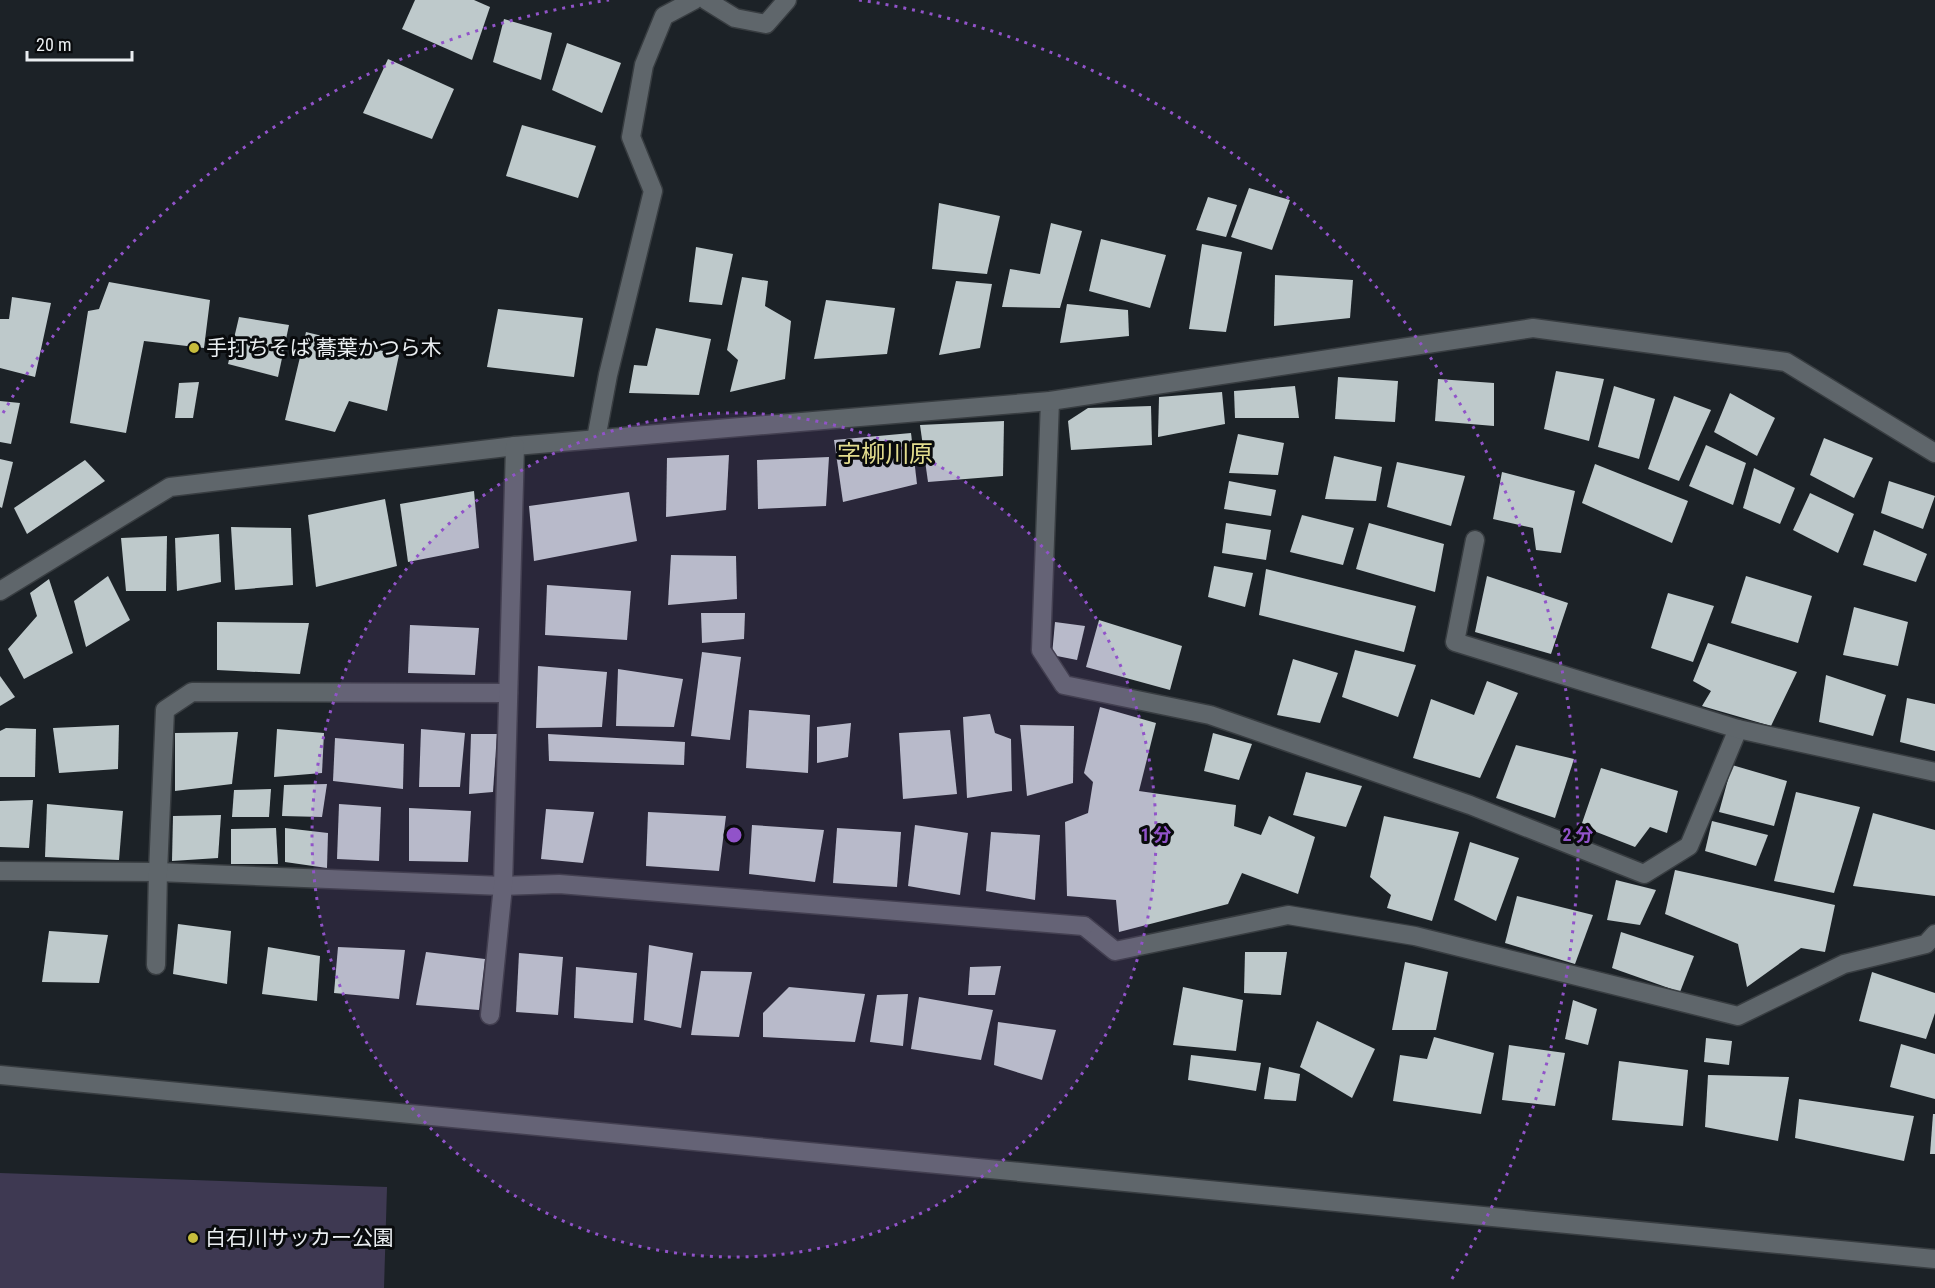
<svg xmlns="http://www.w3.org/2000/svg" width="1935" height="1288" viewBox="0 0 1935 1288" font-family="'Roboto Condensed','Noto Sans JP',sans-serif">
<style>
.green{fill:#3e3952}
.building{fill:#bec9cb}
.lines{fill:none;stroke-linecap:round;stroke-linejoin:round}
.lane-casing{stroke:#383d41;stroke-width:21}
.street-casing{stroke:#383d41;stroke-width:21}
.lane{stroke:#5f666b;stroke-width:18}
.street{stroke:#5f666b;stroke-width:18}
.ring{fill:none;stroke:#9153c9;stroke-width:3;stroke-dasharray:3 6}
.poi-dot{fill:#c6bc3c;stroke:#090b0d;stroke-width:2}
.labels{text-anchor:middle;stroke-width:6;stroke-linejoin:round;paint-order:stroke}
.poi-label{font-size:21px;fill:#eaeef1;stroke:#090b0d;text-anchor:start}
.quarter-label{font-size:24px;fill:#e2dc8d;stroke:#090b0d}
.centre{fill:#9153c9;stroke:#090b0d;stroke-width:3}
.ring-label{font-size:18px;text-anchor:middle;font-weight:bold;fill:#9153c9;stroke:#090b0d;stroke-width:6;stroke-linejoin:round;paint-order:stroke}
</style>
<rect width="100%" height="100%" fill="#1c2227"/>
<!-- green -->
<polygon class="green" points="0,1173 387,1187 384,1288 0,1288"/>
<!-- building -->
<g class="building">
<polygon points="415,0 474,0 490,7 472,60 402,29"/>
<polygon points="504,19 552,33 541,80 493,62"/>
<polygon points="567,43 621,63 602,113 552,90"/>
<polygon points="388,59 454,89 432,139 363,113"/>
<polygon points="522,125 596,146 578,198 506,176"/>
<polygon points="1249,188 1290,200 1272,250 1231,237"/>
<polygon points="1208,197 1237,205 1226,237 1196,230"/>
<polygon points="939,203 1000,216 987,274 932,269"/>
<polygon points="1051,223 1082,231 1060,308 1002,307 1010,269 1040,274"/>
<polygon points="1101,239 1166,255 1150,308 1089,291"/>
<polygon points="1202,244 1242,252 1226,332 1189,329"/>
<polygon points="696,247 733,254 722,305 689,302"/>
<polygon points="1275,275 1353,280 1350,318 1274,326"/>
<polygon points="742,277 768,281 765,306 791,321 785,379 730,392 738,360 727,350"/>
<polygon points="956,281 992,284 980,348 939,355"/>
<polygon points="109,282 210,300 204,348 144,341 126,433 70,423 88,311 99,309"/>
<polygon points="12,297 51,303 35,377 0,368 0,319 9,319"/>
<polygon points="826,300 895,308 887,354 814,359"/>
<polygon points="1067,304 1128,310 1129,336 1060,343"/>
<polygon points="498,309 583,318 574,377 487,367"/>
<polygon points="239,317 289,325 278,377 228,364"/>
<polygon points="656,328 711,339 699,395 629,393 634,365 647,366"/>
<polygon points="306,332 399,355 387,411 349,401 335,432 285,420"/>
<polygon points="1556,371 1604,379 1589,441 1544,429"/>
<polygon points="1338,377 1398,381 1395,422 1335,419"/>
<polygon points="1438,379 1494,383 1494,426 1435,421"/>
<polygon points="199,382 193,418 175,418 179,383"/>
<polygon points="1295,386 1299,418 1235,418 1234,391"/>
<polygon points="1614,386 1655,399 1639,459 1598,447"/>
<polygon points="1222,392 1225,424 1158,437 1159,397"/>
<polygon points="1730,393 1775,418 1757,456 1714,432"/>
<polygon points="1674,396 1711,410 1679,481 1648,469"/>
<polygon points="0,401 20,403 11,444 0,442"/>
<polygon points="1151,406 1152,445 1071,450 1068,421 1088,408"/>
<polygon points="1004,421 1003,476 928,482 920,425"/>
<polygon points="911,433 917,484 843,502 834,440"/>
<polygon points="1238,434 1284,443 1278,475 1229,473"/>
<polygon points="1824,438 1873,458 1854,498 1810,475"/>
<polygon points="1706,445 1746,463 1733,505 1689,486"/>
<polygon points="729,455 726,510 666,517 667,458"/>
<polygon points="1334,456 1382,467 1376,501 1325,499"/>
<polygon points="829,457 826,506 758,509 757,460"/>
<polygon points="0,459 13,462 2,508 0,507"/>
<polygon points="85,460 105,481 27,534 14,508"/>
<polygon points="1397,462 1465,476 1451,526 1387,507"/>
<polygon points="1595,464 1688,501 1672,543 1582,503"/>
<polygon points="1754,468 1795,488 1780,524 1743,508"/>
<polygon points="1502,472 1575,491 1561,553 1536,550 1533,528 1493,519"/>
<polygon points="1229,481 1276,490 1271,516 1224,509"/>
<polygon points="1889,481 1935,496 1923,529 1881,513"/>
<polygon points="474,491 479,548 408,562 400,504"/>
<polygon points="629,492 637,541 534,561 529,506"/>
<polygon points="1810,493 1854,514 1838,553 1793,530"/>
<polygon points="385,499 397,566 316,587 308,515"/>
<polygon points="1302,515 1354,528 1343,565 1290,552"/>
<polygon points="1226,523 1271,530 1266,560 1222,553"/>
<polygon points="1369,523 1444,544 1435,592 1356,569"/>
<polygon points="231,527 291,528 293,585 235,590"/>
<polygon points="1874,530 1927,554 1916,582 1863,565"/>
<polygon points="219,534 221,582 177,591 175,538"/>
<polygon points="167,536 166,591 126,591 121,538"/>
<polygon points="671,555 736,556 737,599 668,605"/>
<polygon points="1214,566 1253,573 1245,607 1208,597"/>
<polygon points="1266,569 1416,606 1404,652 1259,615"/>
<polygon points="108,576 130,620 86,647 74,601"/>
<polygon points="1487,576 1568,603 1551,654 1475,632"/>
<polygon points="1746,576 1812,596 1798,643 1731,623"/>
<polygon points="49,579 73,653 24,679 8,649 37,616 30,593"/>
<polygon points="547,585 631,591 627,640 545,635"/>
<polygon points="1668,593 1714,606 1693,662 1651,648"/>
<polygon points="1854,607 1908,622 1898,666 1843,655"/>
<polygon points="701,613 745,613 744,639 702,643"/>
<polygon points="1099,620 1182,646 1170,690 1086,667"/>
<polygon points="217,622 309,623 300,674 217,670"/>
<polygon points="1055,622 1085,626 1077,660 1052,655"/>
<polygon points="410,625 479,628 475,675 408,673"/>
<polygon points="1708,643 1797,672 1771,726 1702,706 1711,691 1693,681"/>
<polygon points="1355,650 1416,665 1398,717 1342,697"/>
<polygon points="702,652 741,657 730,740 691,736"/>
<polygon points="1293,659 1338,673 1320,723 1277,715"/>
<polygon points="538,666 607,672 602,727 536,728"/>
<polygon points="618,669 683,679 674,727 616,726"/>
<polygon points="1826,675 1886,695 1873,736 1819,722"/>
<polygon points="0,676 15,697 0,706"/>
<polygon points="1487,681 1518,693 1480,778 1413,758 1431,699 1474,715"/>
<polygon points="1907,698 1935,704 1935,751 1900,742"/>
<polygon points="1100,707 1156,723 1139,791 1236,805 1234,826 1261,835 1269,816 1315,837 1298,894 1242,873 1228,904 1119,932 1116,900 1067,896 1065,822 1088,813 1093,782 1084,773"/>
<polygon points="749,710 810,715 808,773 746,768"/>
<polygon points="990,714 995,733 1011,739 1012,791 967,798 963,717"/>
<polygon points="851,723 848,757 817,763 817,727"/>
<polygon points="119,725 118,769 59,773 53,728"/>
<polygon points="1020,725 1074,726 1073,783 1027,796"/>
<polygon points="6,728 36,729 35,777 0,777 0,731"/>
<polygon points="277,729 324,733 322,773 274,777"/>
<polygon points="421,729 465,733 460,787 419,787"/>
<polygon points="950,730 957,794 903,799 899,733"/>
<polygon points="238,732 232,784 175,791 175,733"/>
<polygon points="1213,733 1252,744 1239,780 1204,771"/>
<polygon points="471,734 497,734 493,792 469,794"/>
<polygon points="548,734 685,742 684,765 549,761"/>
<polygon points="335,738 404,744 403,789 333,781"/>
<polygon points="1516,745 1574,759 1555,818 1496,798"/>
<polygon points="1732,765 1787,781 1774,826 1719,812"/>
<polygon points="1601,768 1678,791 1667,833 1650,827 1635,847 1581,826"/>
<polygon points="1306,772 1362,786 1346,827 1293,815"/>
<polygon points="327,784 322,817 282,816 284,785"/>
<polygon points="271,789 269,817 232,817 234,790"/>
<polygon points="1796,792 1860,807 1834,893 1774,881"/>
<polygon points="33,800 29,848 0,847 0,801"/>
<polygon points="47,804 123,811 119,860 45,857"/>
<polygon points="339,804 381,807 379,861 337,859"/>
<polygon points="409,808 471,811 468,862 409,861"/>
<polygon points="546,809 594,812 583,863 541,859"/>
<polygon points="648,812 726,816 719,871 646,866"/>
<polygon points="1873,813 1935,830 1935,896 1853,886"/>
<polygon points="221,815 218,858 172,861 173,816"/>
<polygon points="1384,816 1459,832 1432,921 1387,908 1391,895 1370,877"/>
<polygon points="1712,821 1768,835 1756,866 1705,851"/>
<polygon points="752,825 824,830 815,882 749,874"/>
<polygon points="915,825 968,833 960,895 908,886"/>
<polygon points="276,828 278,864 231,864 231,829"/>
<polygon points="285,828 328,833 327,868 285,862"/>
<polygon points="837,828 901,832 897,887 833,883"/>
<polygon points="991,832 1040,835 1035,900 986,891"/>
<polygon points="1470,842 1519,858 1496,921 1454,900"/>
<polygon points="1675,870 1835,905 1825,952 1801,948 1747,987 1738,944 1665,914"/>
<polygon points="1616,880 1656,890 1640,925 1607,920"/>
<polygon points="1517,896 1593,915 1575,964 1505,943"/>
<polygon points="178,924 231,931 227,984 173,974"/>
<polygon points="49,931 108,935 99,983 42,982"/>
<polygon points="1621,932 1694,956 1680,992 1612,968"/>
<polygon points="649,945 693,953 681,1028 644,1020"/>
<polygon points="268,947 320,956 317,1001 262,994"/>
<polygon points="338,947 405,950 399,999 334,993"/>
<polygon points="426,952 485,959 479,1010 416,1005"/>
<polygon points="1245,952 1287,952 1281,995 1244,993"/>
<polygon points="519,953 563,957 558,1015 516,1012"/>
<polygon points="1405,962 1448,972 1436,1030 1392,1030"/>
<polygon points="1001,966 995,995 968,995 970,967"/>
<polygon points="576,967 637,973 633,1023 574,1018"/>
<polygon points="701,971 752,972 739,1037 691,1035"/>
<polygon points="1872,972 1935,993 1935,1013 1926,1039 1859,1021"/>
<polygon points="789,987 865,994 855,1042 763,1037 763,1013"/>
<polygon points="1183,987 1243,1000 1236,1051 1173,1045"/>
<polygon points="908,994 903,1046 870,1042 877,995"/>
<polygon points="919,997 993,1010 981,1060 911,1049"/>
<polygon points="1573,1000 1597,1009 1588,1045 1565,1039"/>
<polygon points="1317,1021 1375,1049 1352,1098 1300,1067"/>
<polygon points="998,1022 1056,1030 1042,1080 994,1065"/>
<polygon points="1434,1037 1494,1053 1481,1114 1393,1101 1400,1055 1427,1059"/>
<polygon points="1706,1038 1732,1041 1729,1065 1704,1062"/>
<polygon points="1901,1044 1935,1054 1935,1099 1890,1087"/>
<polygon points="1509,1045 1565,1053 1555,1106 1502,1100"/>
<polygon points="1191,1055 1261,1063 1256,1091 1188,1080"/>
<polygon points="1619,1061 1688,1070 1683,1126 1612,1120"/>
<polygon points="1269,1067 1300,1074 1296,1101 1264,1099"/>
<polygon points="1708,1075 1789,1077 1778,1141 1705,1127"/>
<polygon points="1799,1099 1914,1116 1904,1161 1795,1138"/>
<polygon points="1933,1114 1935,1114 1935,1154 1930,1154"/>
</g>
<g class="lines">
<defs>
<g id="lane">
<polyline points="706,0 735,18 766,24 787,0"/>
<polyline points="1050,401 1041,650 1064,685 1210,715 1470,805 1644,874 1689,846 1738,729"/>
<polyline points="596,439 608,375 653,191 631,137 644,65 664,16 694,0"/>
<polyline points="1475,540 1455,642 1738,729 1935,772"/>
<polyline points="0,871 158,872 503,886"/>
<polyline points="1084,926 1115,951 1288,915 1415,936 1738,1016 1844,964 1926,944 1935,934"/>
<polyline points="156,965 158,872 165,710 192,692 508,693"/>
</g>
<g id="street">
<polyline points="0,591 170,487 515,446 1050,401 1533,328 1786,362 1935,453"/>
<polyline points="503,886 559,884 1084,926"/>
<polyline points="490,1015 503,886 515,446"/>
<polyline points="0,1075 1935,1259"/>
</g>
</defs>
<!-- lane casing -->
<use href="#lane" class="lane-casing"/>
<!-- street casing -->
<use href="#street" class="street-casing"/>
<!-- lane -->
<use href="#lane" class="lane"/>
<!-- street -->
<use href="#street" class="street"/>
</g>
<!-- distance rings -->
<circle cx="734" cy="835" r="422" fill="#9153c9" fill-opacity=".12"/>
<g class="ring">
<circle cx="734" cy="835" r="422"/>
<path d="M3 413A844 844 0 0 1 609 0M859 0A844 844 0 0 1 1450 1282"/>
</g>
<!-- markers -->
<g class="poi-dot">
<circle cx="194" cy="348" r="6"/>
<circle cx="193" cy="1238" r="6"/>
</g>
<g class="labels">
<!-- poi labels -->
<g class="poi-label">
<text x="206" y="355">手打ちそば 蕎葉かつら木</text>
<text x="205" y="1245">白石川サッカー公園</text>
</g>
<!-- quarter labels -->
<g class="quarter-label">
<text x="885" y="462">字柳川原</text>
</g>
</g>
<circle cx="734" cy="835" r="9" class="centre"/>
<g class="ring-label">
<text x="1156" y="841">1 分</text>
<text x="1578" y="841">2 分</text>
</g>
<!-- scale -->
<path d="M27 51v9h105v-9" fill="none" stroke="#eaeef1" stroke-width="3"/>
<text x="36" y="51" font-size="18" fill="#eaeef1" stroke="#090b0d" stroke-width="4.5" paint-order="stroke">20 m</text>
</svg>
